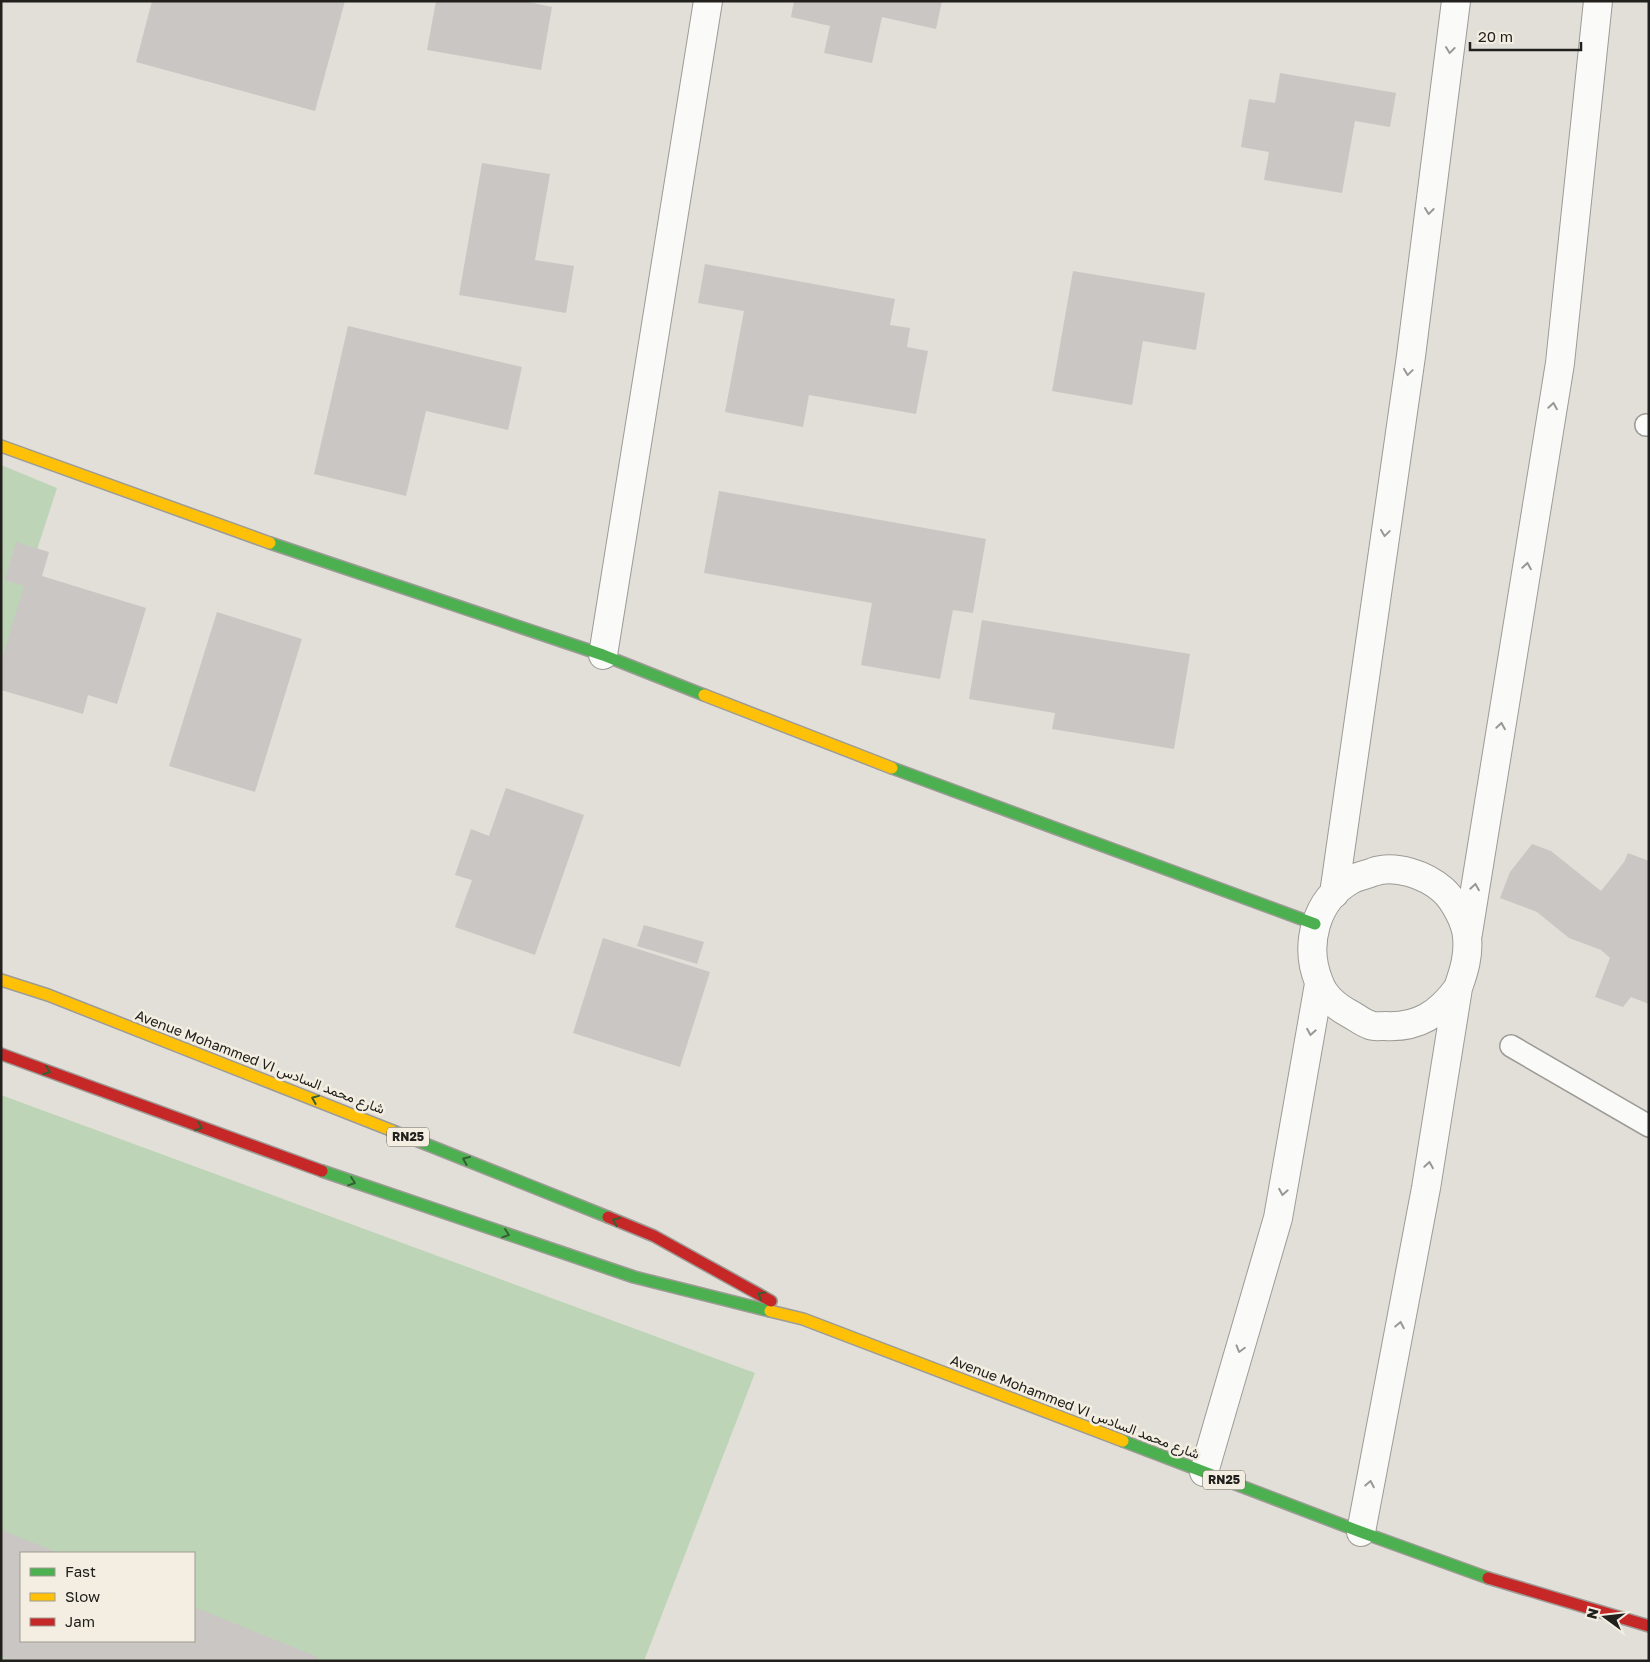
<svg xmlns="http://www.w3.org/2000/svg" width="1650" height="1662" viewBox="0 0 1650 1662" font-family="'Golos Text',Vazirmatn,sans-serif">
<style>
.green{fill:#bdd5b6;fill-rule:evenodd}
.building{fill:#cac6c3}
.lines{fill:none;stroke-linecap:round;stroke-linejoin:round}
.lane-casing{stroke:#9d9b96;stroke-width:24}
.street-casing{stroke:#9d9b96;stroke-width:30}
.fast-casing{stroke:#9d9b96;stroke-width:14}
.slow-casing{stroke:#9d9b96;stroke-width:14}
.jam-casing{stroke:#9d9b96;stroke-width:14}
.lane{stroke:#fafaf9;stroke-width:21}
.street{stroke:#fafaf9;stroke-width:28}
.fast{stroke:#4caf50;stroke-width:11}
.slow{stroke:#ffc107;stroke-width:11}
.jam{stroke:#c62828;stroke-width:11}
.oneway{stroke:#999896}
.oneway2{stroke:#356033}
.labels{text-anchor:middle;stroke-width:5;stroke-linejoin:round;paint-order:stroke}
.shield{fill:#f3eee1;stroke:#615e57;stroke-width:1}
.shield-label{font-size:12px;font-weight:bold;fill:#22201c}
.street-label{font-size:14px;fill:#22201c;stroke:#f3eee1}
</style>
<rect width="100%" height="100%" fill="#e1dfd8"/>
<!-- green -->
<g class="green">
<polygon points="1,465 57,488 1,661"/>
<path d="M1,1095L755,1373L644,1661H1ZM21,1553H194V1641H21Z"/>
</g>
<!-- building -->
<g class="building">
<polygon points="152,1 345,1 315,111 136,62"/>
<polygon points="436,1 524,1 552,7 541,70 427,50"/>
<polygon points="794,1 942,1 936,29 882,17 872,63 824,53 830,26 791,17"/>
<polygon points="1280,73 1396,93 1390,127 1355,121 1342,193 1264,180 1269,152 1241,147 1249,99 1275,103"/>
<polygon points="482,163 550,174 535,260 574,266 566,313 459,295"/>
<polygon points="705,264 895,299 890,325 910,328 907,347 928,351 916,414 809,395 803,427 725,412 744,311 698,303"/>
<polygon points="1073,271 1205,293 1196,350 1143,341 1132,405 1052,391"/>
<polygon points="348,326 522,367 508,430 426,411 406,496 314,474"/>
<polygon points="719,491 986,539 973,613 953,610 940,679 861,665 872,603 704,573"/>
<polygon points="16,542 49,552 42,576 146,608 117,704 88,695 83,714 1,690 1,661 24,586 5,580"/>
<polygon points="217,612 302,639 255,792 169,766"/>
<polygon points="982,620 1190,654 1174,749 1052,729 1055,713 969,699"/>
<polygon points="506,788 584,815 535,955 455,927 472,880 455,875 471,829 489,836"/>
<polygon points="1532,844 1551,851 1601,891 1624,862 1628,853 1649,861 1649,1004 1631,997 1623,1007 1595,997 1610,958 1601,950 1569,938 1537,912 1500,898 1510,872"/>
<polygon points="644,925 704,942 697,964 637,946"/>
<polygon points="603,938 710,972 680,1067 573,1033"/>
<polygon points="1,1530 59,1553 21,1553 21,1641 194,1641 194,1607 318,1657 316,1661 12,1661 1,1656"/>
</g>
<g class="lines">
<defs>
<g id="lane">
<polyline points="1646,425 1649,425"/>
<polyline points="1511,1046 1649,1126"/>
</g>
<g id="street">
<polyline points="603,655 708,1"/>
<polyline points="1334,894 1411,356 1456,1"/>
<polyline points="1468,933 1560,363 1598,1"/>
<polyline points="1204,1472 1278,1218 1319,984"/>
<path d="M1361,1532L1426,1188L1458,988C1464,971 1469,955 1467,937C1466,922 1454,900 1443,890C1426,875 1395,864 1373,872C1366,875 1357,876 1351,880C1315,900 1304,946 1319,982C1324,997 1337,1007 1350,1014C1356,1017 1363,1023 1370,1025C1374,1027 1380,1026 1385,1026C1418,1028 1439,1014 1458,988"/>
</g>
<g id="fast">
<polyline points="270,543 603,655 704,695"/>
<polyline points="892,768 1315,924"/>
<polyline points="393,1131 608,1217"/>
<polyline points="322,1171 634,1277 770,1311"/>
<polyline points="1123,1441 1361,1532 1488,1578"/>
</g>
<g id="slow">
<polyline points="1,446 270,543"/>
<polyline points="704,695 892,768"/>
<polyline points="1,980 48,995 393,1131"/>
<polyline points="770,1311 803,1319 1123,1441"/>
</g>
<g id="jam">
<polyline points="1,1054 322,1171"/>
<polyline points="608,1217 654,1236 771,1301"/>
<polyline points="1488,1578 1649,1626"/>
</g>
</defs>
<!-- lane casing -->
<use href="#lane" class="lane-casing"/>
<!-- street casing -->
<use href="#street" class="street-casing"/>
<!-- fast casing -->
<use href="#fast" class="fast-casing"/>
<!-- slow casing -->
<use href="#slow" class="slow-casing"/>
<!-- jam casing -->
<use href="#jam" class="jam-casing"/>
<!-- lane -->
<use href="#lane" class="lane"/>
<!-- street -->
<use href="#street" class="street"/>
<!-- fast -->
<use href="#fast" class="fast"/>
<!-- slow -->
<use href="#slow" class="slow"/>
<!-- jam -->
<use href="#jam" class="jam"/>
</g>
<!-- one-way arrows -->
<defs><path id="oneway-chevron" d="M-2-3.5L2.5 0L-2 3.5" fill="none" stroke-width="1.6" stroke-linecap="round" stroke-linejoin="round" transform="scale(1.25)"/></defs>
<g class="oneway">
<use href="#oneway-chevron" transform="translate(1450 50) rotate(97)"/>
<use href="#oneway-chevron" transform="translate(1429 211) rotate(97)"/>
<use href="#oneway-chevron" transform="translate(1408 372) rotate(98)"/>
<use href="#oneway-chevron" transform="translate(1553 406) rotate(-81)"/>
<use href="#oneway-chevron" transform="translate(1385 533) rotate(98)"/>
<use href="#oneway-chevron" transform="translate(1527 566) rotate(-81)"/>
<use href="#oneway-chevron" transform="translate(1501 726) rotate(-81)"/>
<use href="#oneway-chevron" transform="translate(1475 887) rotate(-81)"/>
<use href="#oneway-chevron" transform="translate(1311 1032) rotate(100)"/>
<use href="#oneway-chevron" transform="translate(1429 1165) rotate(-81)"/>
<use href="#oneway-chevron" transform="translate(1283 1192) rotate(100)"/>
<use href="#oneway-chevron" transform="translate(1400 1325) rotate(-79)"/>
<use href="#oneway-chevron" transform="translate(1240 1349) rotate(106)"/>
<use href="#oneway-chevron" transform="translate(1370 1484) rotate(-79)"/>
</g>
<g class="oneway2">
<use href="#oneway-chevron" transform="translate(47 1071) rotate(20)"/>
<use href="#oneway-chevron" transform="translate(315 1099) rotate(-158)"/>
<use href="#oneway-chevron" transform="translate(199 1127) rotate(20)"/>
<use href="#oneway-chevron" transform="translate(466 1160) rotate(-158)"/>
<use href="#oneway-chevron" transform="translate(352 1182) rotate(19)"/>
<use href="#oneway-chevron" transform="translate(616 1221) rotate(-158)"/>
<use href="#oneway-chevron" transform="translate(506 1234) rotate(19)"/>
<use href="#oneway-chevron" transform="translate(761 1295) rotate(-151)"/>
</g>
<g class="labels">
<!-- shield labels -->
<g class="shield">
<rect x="387" y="1127.5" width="42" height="19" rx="4"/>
<rect x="1203" y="1470.5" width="42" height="19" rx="4"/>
</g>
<g class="shield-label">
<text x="408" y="1141">RN25</text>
<text x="1224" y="1484">RN25</text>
</g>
<!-- street labels -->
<g class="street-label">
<text transform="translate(260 1062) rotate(21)" y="5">Avenue Mohammed VI شارع محمد السادس</text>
<text transform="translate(1075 1407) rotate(21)" y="5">Avenue Mohammed VI شارع محمد السادس</text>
</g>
</g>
<!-- border -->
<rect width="1650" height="1662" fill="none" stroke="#22201c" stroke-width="5"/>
<!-- legend -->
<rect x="20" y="1552" width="175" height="90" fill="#f3eee1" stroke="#9f9c92"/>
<rect x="30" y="1568" width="25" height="8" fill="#4caf50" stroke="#9f9c92"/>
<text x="65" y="1577" font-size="15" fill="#22201c">Fast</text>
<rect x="30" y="1593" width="25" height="8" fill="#ffc107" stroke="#9f9c92"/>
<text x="65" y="1602" font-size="15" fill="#22201c">Slow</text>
<rect x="30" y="1618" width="25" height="8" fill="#c62828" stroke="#9f9c92"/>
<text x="65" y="1627" font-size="15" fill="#22201c">Jam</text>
<!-- north arrow -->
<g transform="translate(1605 1617) rotate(285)" stroke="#f3eee1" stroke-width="4" paint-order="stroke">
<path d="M0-4L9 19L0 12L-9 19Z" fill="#22201c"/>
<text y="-8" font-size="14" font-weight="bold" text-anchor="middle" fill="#22201c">N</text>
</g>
<!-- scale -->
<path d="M1470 42v8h111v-8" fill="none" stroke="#22201c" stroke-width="2.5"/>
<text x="1478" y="42" font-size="15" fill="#22201c" stroke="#f3eee1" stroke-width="4" paint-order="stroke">20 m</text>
</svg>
